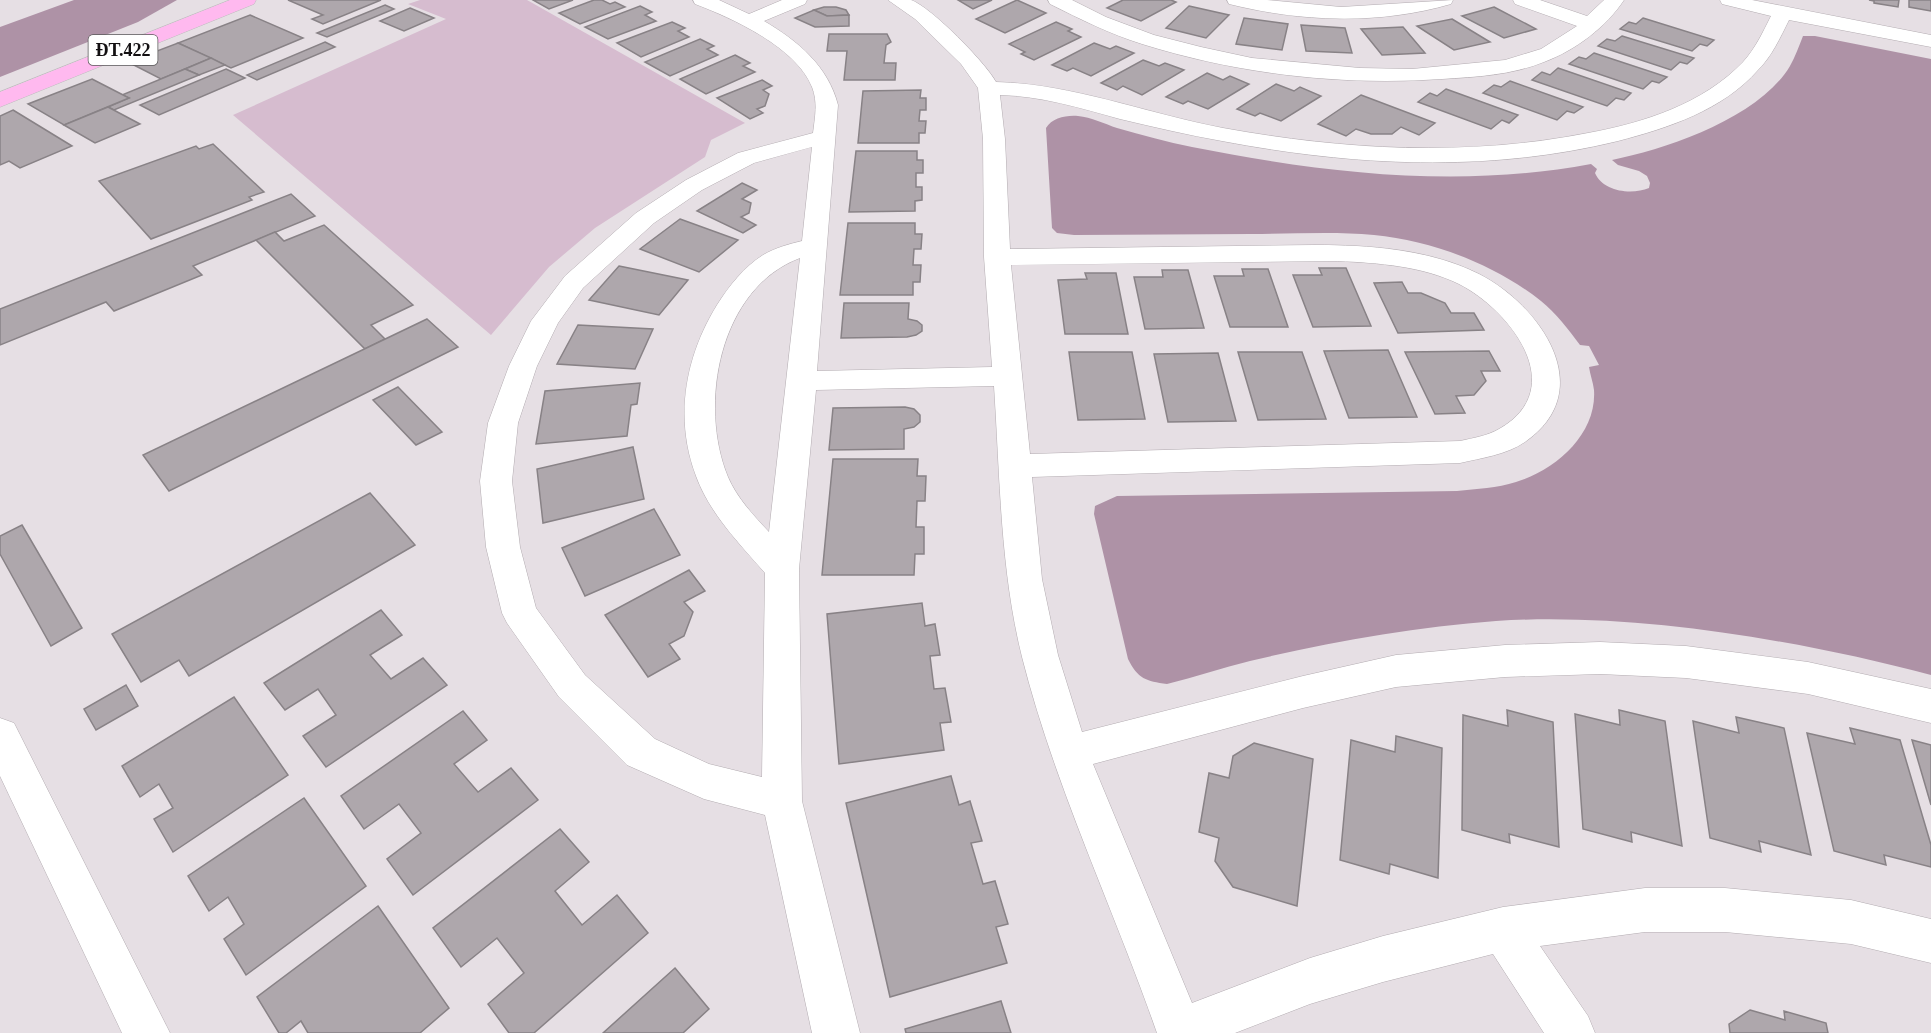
<svg xmlns="http://www.w3.org/2000/svg" width="1931" height="1033" viewBox="0 0 1931 1033" font-family="'Times New Roman',serif">
<style>
.green{fill:#d6bccf}
.water{fill:#ae92a6}
.building{fill:#aea7ac;stroke:#888286;stroke-width:1.5}
.lines{fill:none;stroke-linecap:round;stroke-linejoin:round}
.minor-casing{stroke:#b3acb1;stroke-width:1}
.major-casing{stroke:#bdbcbd;stroke-width:1}
.minor{fill:#fff;fill-rule:evenodd}
.major{fill:#ffb9ef;fill-rule:evenodd}
.labels{text-anchor:middle;stroke-width:6;stroke-linejoin:round;paint-order:stroke}
.shield{fill:#fff;stroke:#5a5859;stroke-width:1.5}
.shield-label{font-size:18px;font-weight:bold;fill:#131012}
</style>
<rect width="100%" height="100%" fill="#e6dfe4"/>
<!-- green -->
<polygon class="green" points="420,0 527,0 745,123 711,140 705,157 595,228 549,267 491,335 233,115 446,19 408,4"/>
<!-- water -->
<g class="water">
<polygon points="74,0 177,0 138,22 0,77 0,27"/>
<path d="M1803,36H1815L1931,59V675C1798,640 1633,612 1496,621C1414,627 1330,642 1250,661C1222,668 1195,677 1167,684C1146,681 1138,679 1128,659L1094,514L1095,506L1117,496L1457,491C1477,489 1497,488 1516,482C1556,470 1597,434 1594,390C1593,382 1590,374 1589,367L1599,365L1589,346L1580,345C1568,329 1556,313 1541,301C1494,264 1433,241 1374,235C1333,231 1292,234 1251,234C1192,234 1133,235 1074,235L1057,233L1052,228L1046,128C1052,118 1066,115 1078,116C1091,117 1105,124 1117,128C1142,135 1167,142 1192,147C1324,173 1458,189 1591,164L1597,169L1595,173C1603,192 1632,195 1649,188L1650,183L1647,176L1639,171L1618,165L1612,160C1668,149 1760,117 1790,66C1795,57 1799,46 1803,36Z"/>
</g>
<!-- building -->
<g class="building">
<polygon points="288,0 381,0 323,24 312,19 323,15"/>
<polygon points="533,0 573,0 549,9"/>
<polygon points="594,0 602,0 610,4 615,2 625,7 580,24 559,13"/>
<polygon points="958,0 992,0 973,9"/>
<polygon points="1017,0 1046,13 1005,33 976,19"/>
<polygon points="1123,0 1171,0 1176,2 1141,21 1107,8"/>
<polygon points="1869,0 1899,0 1898,7 1874,3 1874,1"/>
<polygon points="1909,0 1931,0 1931,11 1909,7"/>
<polygon points="385,5 394,9 327,37 317,33"/>
<polygon points="640,6 652,12 645,15 656,21 608,39 585,27"/>
<polygon points="1189,6 1229,15 1206,38 1166,28"/>
<polygon points="824,7 836,7 846,10 849,15 827,16 814,10"/>
<polygon points="1494,7 1536,29 1504,38 1462,16"/>
<polygon points="410,8 434,18 404,31 380,21"/>
<polygon points="814,10 827,16 849,15 849,26 815,27 795,18"/>
<polygon points="250,15 303,38 231,68 178,43"/>
<polygon points="1244,18 1288,24 1282,50 1236,44"/>
<polygon points="1643,18 1714,40 1707,46 1700,44 1692,51 1620,29 1629,22 1636,24"/>
<polygon points="1452,19 1490,42 1454,50 1417,26"/>
<polygon points="672,22 685,28 678,31 689,37 641,57 617,43"/>
<polygon points="1056,22 1072,29 1068,31 1081,37 1034,60 1021,54 1025,52 1009,44"/>
<polygon points="1301,25 1345,28 1352,53 1306,51"/>
<polygon points="1403,27 1425,53 1382,55 1361,29"/>
<polygon points="829,34 887,34 891,42 886,45 884,63 896,63 895,80 844,80 847,51 827,51"/>
<polygon points="1622,36 1694,58 1687,64 1680,62 1671,70 1598,46 1607,39 1615,41"/>
<polygon points="700,39 714,46 707,49 718,55 670,76 645,62"/>
<polygon points="325,42 335,47 257,80 247,75"/>
<polygon points="178,43 211,58 161,79 128,62"/>
<polygon points="1094,43 1110,49 1116,46 1134,53 1091,76 1073,68 1067,71 1052,65"/>
<polygon points="1594,53 1667,77 1659,83 1652,81 1643,89 1569,64 1579,57 1586,59"/>
<polygon points="735,55 750,63 743,66 755,72 706,94 680,79"/>
<polygon points="211,58 225,65 199,75 185,69"/>
<polygon points="1143,60 1159,66 1165,63 1184,70 1142,95 1123,86 1117,90 1101,83"/>
<polygon points="1558,68 1631,93 1624,100 1616,98 1607,106 1532,80 1542,72 1550,75"/>
<polygon points="185,69 199,75 114,110 108,107 129,98 122,95"/>
<polygon points="226,69 245,78 159,115 140,105"/>
<polygon points="1207,73 1223,80 1230,76 1249,84 1208,109 1188,101 1183,104 1166,97"/>
<polygon points="92,79 129,98 64,125 28,104"/>
<polygon points="762,80 772,86 763,90 769,94 765,106 757,109 763,113 750,119 717,98"/>
<polygon points="1510,81 1583,107 1574,113 1567,111 1557,120 1483,93 1494,85 1501,87"/>
<polygon points="1276,84 1294,91 1300,87 1321,96 1281,121 1260,113 1255,116 1237,109"/>
<polygon points="1446,89 1518,115 1509,123 1502,120 1491,129 1418,102 1430,93 1437,96"/>
<polygon points="921,90 920,98 926,98 926,110 920,110 919,121 926,121 925,133 919,133 919,143 858,143 863,91"/>
<polygon points="1361,95 1435,123 1419,135 1401,127 1392,134 1371,134 1356,129 1346,136 1318,124"/>
<polygon points="108,107 140,124 95,143 64,125"/>
<polygon points="13,110 72,146 20,168 9,161 0,165 0,116"/>
<polygon points="213,144 264,192 249,197 252,200 151,239 99,181 196,146 199,149"/>
<polygon points="856,151 917,151 917,160 923,160 923,173 916,173 916,187 922,187 922,200 915,201 915,211 849,212"/>
<polygon points="742,183 757,190 742,199 751,203 749,213 741,217 756,225 743,233 697,211"/>
<polygon points="291,194 315,216 193,266 202,275 114,311 106,302 0,345 0,309"/>
<polygon points="680,219 738,240 699,272 640,249"/>
<polygon points="848,223 915,223 915,234 922,234 921,249 914,249 913,265 921,265 920,282 913,282 913,295 840,295"/>
<polygon points="324,225 413,305 371,325 385,339 365,349 256,240 275,232 284,241"/>
<polygon points="619,266 688,280 659,315 589,300"/>
<polygon points="1319,268 1346,268 1371,326 1313,327 1293,275 1322,275"/>
<polygon points="1242,269 1268,269 1288,327 1230,327 1214,276 1244,276"/>
<polygon points="1162,270 1188,270 1204,328 1145,329 1134,277 1163,277"/>
<polygon points="1085,273 1116,273 1128,334 1065,334 1058,280 1087,279"/>
<polygon points="1402,282 1408,293 1421,293 1445,303 1451,313 1474,313 1484,330 1398,333 1374,283"/>
<polygon points="844,303 909,303 908,319 917,321 922,325 922,331 916,335 907,337 841,338"/>
<polygon points="427,319 458,347 169,491 143,455"/>
<polygon points="578,325 653,329 635,369 557,364"/>
<polygon points="1388,350 1417,417 1349,418 1324,351"/>
<polygon points="1489,351 1500,371 1481,371 1486,381 1474,395 1456,396 1465,413 1435,414 1405,352"/>
<polygon points="1069,352 1132,352 1145,419 1078,420"/>
<polygon points="1238,352 1302,352 1326,419 1258,420"/>
<polygon points="1218,353 1236,421 1168,422 1154,354"/>
<polygon points="640,383 637,404 631,405 627,436 536,444 545,391"/>
<polygon points="398,387 442,432 416,445 373,400"/>
<polygon points="905,407 914,409 920,415 920,422 914,427 904,429 904,449 829,450 833,408"/>
<polygon points="633,447 644,499 543,523 537,469"/>
<polygon points="833,459 918,459 917,476 926,476 925,501 917,501 916,527 924,527 924,554 915,554 914,575 822,575"/>
<polygon points="370,493 415,545 189,676 179,660 141,682 112,634"/>
<polygon points="654,509 680,555 585,596 562,548"/>
<polygon points="22,525 82,628 51,646 0,554 0,536"/>
<polygon points="689,570 705,591 684,602 693,612 684,636 669,644 680,659 648,677 605,615"/>
<polygon points="922,603 925,626 935,624 940,655 930,656 934,689 945,688 951,722 940,723 944,750 839,764 827,614"/>
<polygon points="381,610 402,635 370,655 391,679 423,658 447,685 326,767 303,736 336,715 318,689 285,710 264,683"/>
<polygon points="126,685 138,706 96,730 84,709"/>
<polygon points="234,697 288,775 173,852 154,819 173,808 159,784 140,797 122,766"/>
<polygon points="1507,710 1553,722 1559,847 1509,834 1510,843 1462,830 1463,715 1508,726"/>
<polygon points="1619,710 1665,721 1682,846 1631,832 1632,842 1583,829 1575,714 1620,725"/>
<polygon points="463,711 487,740 454,764 478,792 511,768 538,800 413,895 387,859 421,833 399,804 364,829 341,796"/>
<polygon points="1736,717 1784,728 1811,855 1759,841 1761,852 1710,838 1693,721 1739,733"/>
<polygon points="1850,728 1900,740 1931,845 1931,867 1884,855 1886,865 1834,851 1807,733 1855,744"/>
<polygon points="1396,736 1442,748 1438,878 1390,864 1389,874 1340,860 1351,740 1395,752"/>
<polygon points="1912,740 1931,745 1931,805"/>
<polygon points="1254,743 1313,759 1297,906 1233,887 1215,861 1219,838 1199,832 1209,773 1229,778 1233,756"/>
<polygon points="951,776 959,805 970,801 982,841 971,843 983,884 995,881 1008,924 996,927 1007,963 890,997 846,803"/>
<polygon points="304,798 366,886 246,975 224,939 244,924 228,897 209,911 188,876"/>
<polygon points="560,829 589,862 555,891 582,925 617,895 648,933 534,1033 509,1033 488,1004 524,973 497,938 461,967 433,928"/>
<polygon points="378,906 449,1008 420,1033 308,1033 301,1021 286,1033 279,1033 257,997"/>
<polygon points="675,968 709,1009 683,1033 603,1033"/>
<polygon points="1001,1001 1011,1033 906,1033 905,1029"/>
<polygon points="1750,1010 1785,1020 1784,1011 1826,1023 1828,1033 1730,1033 1729,1024"/>
</g>
<g class="lines">
<defs>
<g id="minor">
<path d="M693,0H719L749,14L782,0H807L805,4L764,21C798,41 828,66 838,105L817,371L992,367L984,257L983,139L978,88L961,64L915,19L888,0C895,0 905,0 911,0C931,7 986,63 996,82C1073,84 1148,114 1223,128C1345,150 1466,157 1588,133C1643,123 1703,104 1743,62C1755,49 1763,32 1771,16L1722,4L1720,0H1752L1931,35V47L1789,20C1780,38 1772,56 1758,70C1723,110 1668,128 1618,141C1487,173 1354,166 1222,141C1188,135 1154,127 1120,119C1081,108 1041,96 1000,95L1005,139L1010,249L1314,245C1369,245 1429,249 1479,274C1540,305 1600,390 1525,442C1506,455 1481,458 1460,463L1032,477L1042,579L1058,655L1082,732L1303,676L1396,655L1505,645L1600,642L1686,646L1808,662L1931,689V723L1808,694L1686,678L1600,674L1505,677L1396,687L1303,708L1093,764L1192,1003L1310,958L1383,936L1503,907L1645,888H1725L1851,900L1931,919V963L1851,944L1725,932H1645L1540,946L1588,1016L1595,1033H1544L1493,954L1383,982L1310,1004L1235,1033H1157C1113,907 1055,787 1022,657C1000,569 1000,476 994,386L816,390L799,569L802,801L860,1033H812L765,815L704,799L627,765L559,697L507,623L502,613L486,547L480,481L488,423L509,366L531,321L565,276L636,213L686,180L738,153L813,133C815,117 818,102 812,87C796,47 732,18 695,4ZM812,147L802,241C789,244 775,248 763,255C744,267 729,286 717,305C685,357 674,418 696,476C710,514 739,543 765,573L762,777L709,764L655,739L585,675L536,608L520,547L512,481L518,423L537,366L558,323L583,288L654,223L702,190L754,163ZM800,258L769,532C754,516 737,498 728,477C698,405 719,288 800,258ZM1338,261C1379,263 1422,266 1459,284C1510,310 1571,388 1499,429C1487,436 1473,438 1460,441L1030,454L1011,265Z"/>
<path d="M1048,0H1072L1106,17L1154,35L1201,47L1252,58L1360,68L1412,69L1505,60L1541,49L1577,26L1515,4L1513,0H1540L1587,16L1604,0H1624C1606,27 1576,50 1544,62C1512,75 1476,77 1442,79C1341,86 1238,74 1142,44C1110,34 1080,19 1050,4Z"/>
<path d="M1227,0H1267L1341,7L1453,0L1451,4C1379,25 1301,22 1229,4Z"/>
<polygon points="0,718 14,723 170,1033 122,1033 0,776"/>
</g>
<polygon id="major" points="230,0 256,0 254,4 0,107 0,92"/>
</defs>
<!-- minor casing -->
<use href="#minor" class="minor-casing"/>
<!-- major casing -->
<use href="#major" class="major-casing"/>
<!-- minor -->
<use href="#minor" class="minor"/>
<!-- major -->
<use href="#major" class="major"/>
</g>
<g class="labels">
<!-- shield labels -->
<rect class="shield" x="88.5" y="35" width="69" height="30" rx="4.5"/>
<g class="shield-label">
<text x="123" y="56">ĐT.422</text>
</g>
</g>
</svg>
